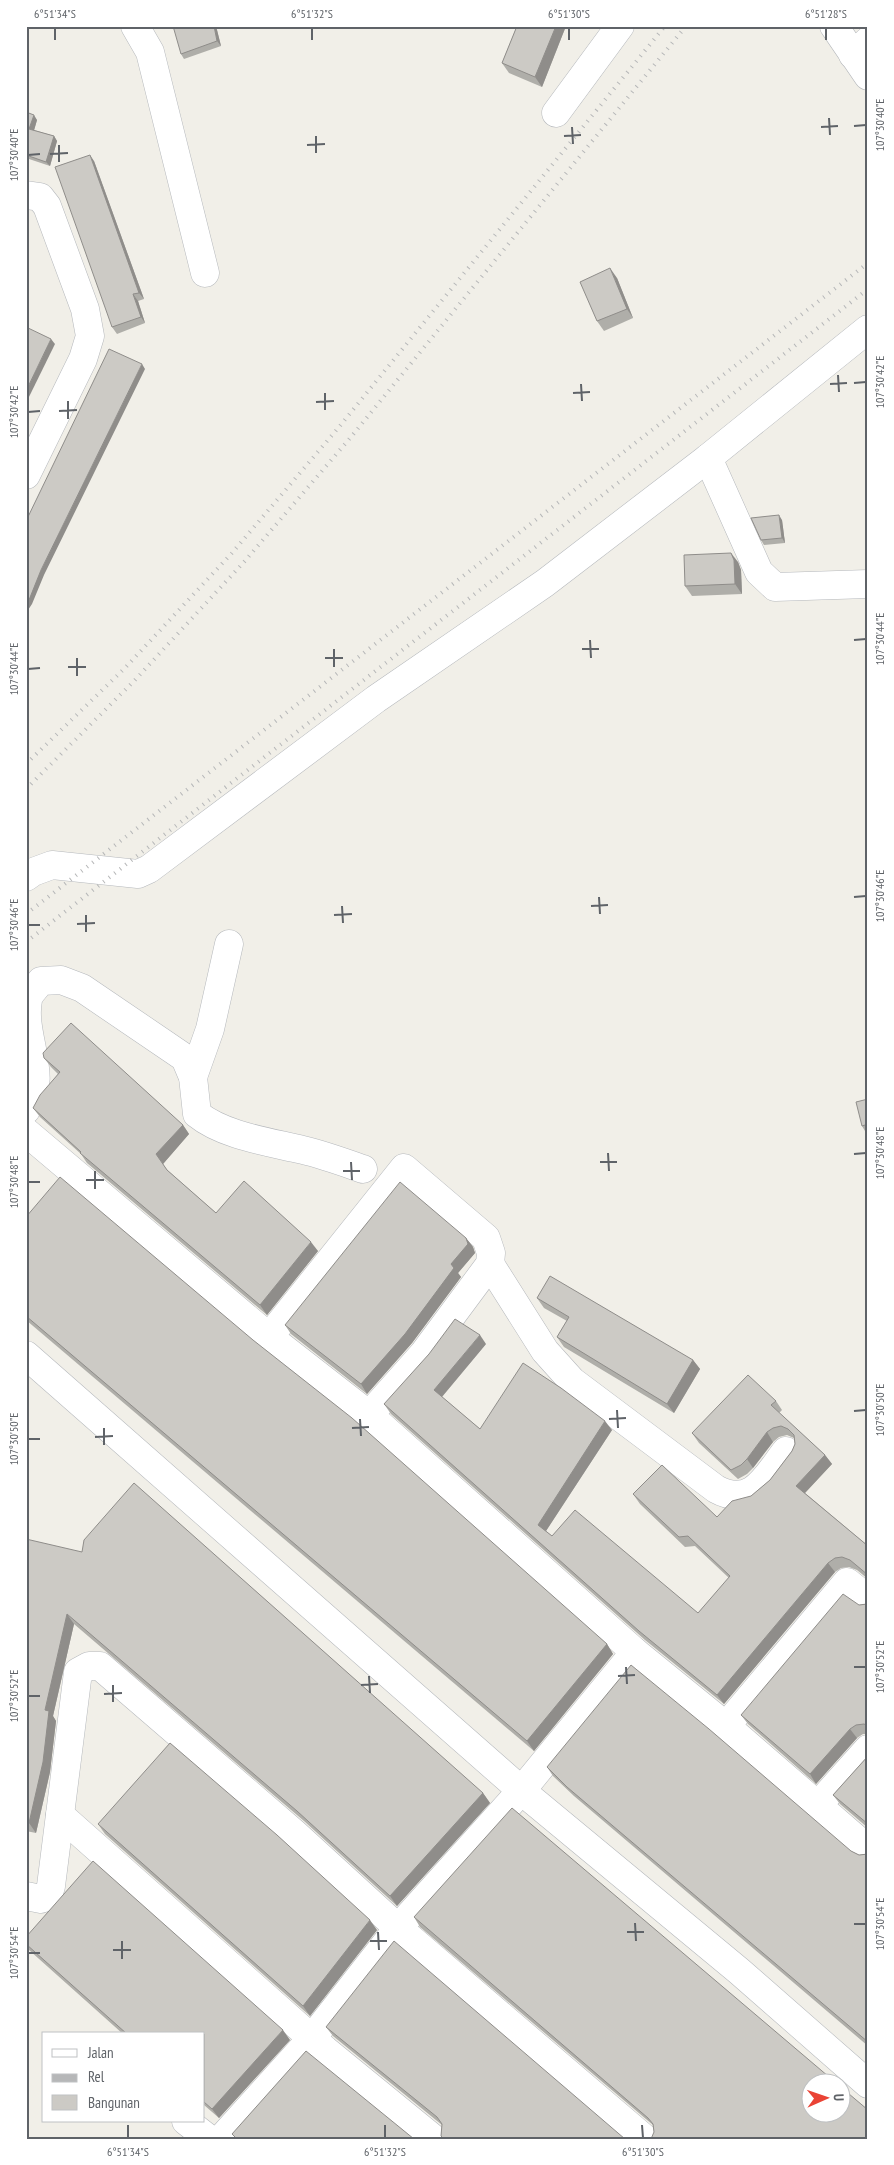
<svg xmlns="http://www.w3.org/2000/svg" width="894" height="2165" viewBox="0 0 894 2165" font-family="'PT Sans Narrow',sans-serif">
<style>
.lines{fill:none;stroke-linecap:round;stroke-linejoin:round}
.minor-casing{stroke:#b5b8bc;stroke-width:29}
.tertiary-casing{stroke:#b5b8bc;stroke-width:29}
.minor{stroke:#fff;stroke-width:28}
.tertiary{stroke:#fff;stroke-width:28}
.rail{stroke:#b6b7b8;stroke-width:4;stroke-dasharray:1 6;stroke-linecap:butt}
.wall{fill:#afaea9}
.shaded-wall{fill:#8f8d8a}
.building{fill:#cccac5;stroke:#8f8d8a}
.ticks{fill:none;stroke:#5f6368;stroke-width:2}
.neatline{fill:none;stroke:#5f6368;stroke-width:2}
.ticks-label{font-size:12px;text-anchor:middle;fill:#5f6368}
</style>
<rect width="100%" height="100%" fill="#f1efe8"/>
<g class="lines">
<defs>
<g id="minor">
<polyline points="135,26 150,52 205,273"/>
<polyline points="853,55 868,41"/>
<polyline points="556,113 620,26"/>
<polyline points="26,195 40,197 47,206 85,309 90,336 83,359 26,475"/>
<polyline points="708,458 759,572 775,587 868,584"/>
<polyline points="26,877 33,872 52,865 138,874 149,869 376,699 545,583 708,458 868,329"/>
<polyline points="193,1077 210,1029 229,944"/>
<path d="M26,1110C50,1077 21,1036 28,1000C29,994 37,986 41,981L61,980L82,988L185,1058L193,1077L197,1114C224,1136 270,1142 303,1150C324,1155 343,1162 363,1169"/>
<polyline points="26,1132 269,1337 369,1415 635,1652 726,1726 868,1849"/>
<path d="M490,1264L545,1351L572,1381L716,1489C752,1509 767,1475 786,1451"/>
<polyline points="269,1337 404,1168 486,1238 491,1253 490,1264 424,1353 369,1415"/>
<polyline points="26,1355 530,1798 739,1971 868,2084"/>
<polyline points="726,1726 847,1582 868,1599"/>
<polyline points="818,1805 868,1749"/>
<polyline points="60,1815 325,2050 434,2139"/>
<polyline points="26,1896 41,1899 48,1896 51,1886 78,1672 89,1666 100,1666 294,1833 398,1928 645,2139"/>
<polyline points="186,2121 209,2139"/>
<polyline points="221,2139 312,2038 398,1928 521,1791 635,1652"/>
</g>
<polyline id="tertiary" points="834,26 868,76"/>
</defs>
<!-- minor casing -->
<use href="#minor" class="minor-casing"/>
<!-- tertiary casing -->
<use href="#tertiary" class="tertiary-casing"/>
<!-- minor -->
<use href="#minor" class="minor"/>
<!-- tertiary -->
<use href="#tertiary" class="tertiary"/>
<!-- rail -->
<g class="rail">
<polyline points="26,764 125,668 232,553 339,427 665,26"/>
<polyline points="26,789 135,680 244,562 351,437 686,26"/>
<polyline points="26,914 868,263"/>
<polyline points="26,942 868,289"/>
</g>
</g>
<!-- wall -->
<g class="wall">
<polygon points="216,26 221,46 184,59 181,54"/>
<polygon points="517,26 566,26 542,87 509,73 502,63"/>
<polygon points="26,112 37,120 34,130 54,136 57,141 50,166 26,158"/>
<polygon points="94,161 144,299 138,301 145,323 117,334 112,327"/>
<polygon points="617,278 633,318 604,331 597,321"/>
<polygon points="782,520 785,543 764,545 761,540"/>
<polygon points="738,562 741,570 742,594 692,596 685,586"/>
<polygon points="44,1058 183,1125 189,1134 163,1164 167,1170 216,1213 318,1251 267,1315 87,1163 81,1154 40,1117 33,1108 58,1074 51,1067"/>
<polygon points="868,1099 868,1130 865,1131 862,1126"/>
<polygon points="26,1217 607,1644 613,1654 534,1751 26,1320"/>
<polygon points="466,1238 473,1247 475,1253 458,1273 461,1277 412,1343 367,1394 291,1334 285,1325"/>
<polygon points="537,1298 693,1360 700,1369 674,1413 564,1347 557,1337 567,1321 544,1308"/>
<polygon points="486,1344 442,1397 480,1429 612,1430 546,1531 552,1536 698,1613 729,1578 695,1546 685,1547 640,1504 633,1494 717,1517 751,1496 770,1480 792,1451 795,1444 794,1438 787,1435 779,1437 773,1442 753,1468 747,1474 738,1479 699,1443 692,1433 776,1401 782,1410 779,1413 825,1455 832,1464 805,1493 868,1546 868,1579 857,1570 849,1567 841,1568 835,1572 724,1704 645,1640 391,1414 384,1404"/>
<polygon points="26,1539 483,1793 490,1803 397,1906 304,1821 74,1624 53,1716 56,1721 50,1772 36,1833 26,1831"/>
<polygon points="868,1603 868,1734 863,1734 857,1738 816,1784 748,1724 741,1715 859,1605 867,1604"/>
<polygon points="868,1756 868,1828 840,1804 833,1795"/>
<polygon points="547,1767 851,1851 859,1855 868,1854 868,2046 574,1796 553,1776"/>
<polygon points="98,1824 377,1930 310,2016 105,1834"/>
<polygon points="414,1917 868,2110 654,2132 653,2125 420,1927"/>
<polygon points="26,1937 290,2040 219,2118 204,2105 204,2034 123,2034 29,1950 26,1946"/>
<polygon points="326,2027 625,2139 442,2139 441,2136 442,2125 333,2036"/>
</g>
<!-- shaded-wall -->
<g class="shaded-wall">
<polygon points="214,26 216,26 221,46 217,41"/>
<polygon points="556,26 566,26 542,87 535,77"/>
<polygon points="34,115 37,120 33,134 29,129"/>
<polygon points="54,136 57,141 50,166 46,162"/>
<polygon points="90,155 94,161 144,299 139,293"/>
<polygon points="610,268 617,278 633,318 627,309"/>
<polygon points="133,294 138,301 145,323 141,317"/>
<polygon points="51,339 55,344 26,403 26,391"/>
<polygon points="142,364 145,369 44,575 32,604 26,613 26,603 41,570"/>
<polygon points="779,515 782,520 785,543 782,538"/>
<polygon points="731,553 738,562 741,570 742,594 735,584"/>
<polygon points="183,1125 189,1134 163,1164 156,1154"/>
<polygon points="466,1238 473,1247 475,1253 458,1273 461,1277 412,1343 367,1394 361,1384 451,1264"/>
<polygon points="311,1242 318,1251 267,1315 260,1305"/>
<polygon points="480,1335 486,1344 440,1399 434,1390"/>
<polygon points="693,1360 700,1369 674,1413 667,1404"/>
<polygon points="605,1421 612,1430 544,1534 538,1525"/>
<polygon points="767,1432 773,1442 753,1468 747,1459"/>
<polygon points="825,1455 832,1464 803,1495 796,1486"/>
<polygon points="828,1563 835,1572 724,1704 717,1695"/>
<polygon points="67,1614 74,1624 53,1716 56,1721 50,1772 36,1833 29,1823 45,1710"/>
<polygon points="607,1644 613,1654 534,1751 527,1741"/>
<polygon points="850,1729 857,1738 816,1784 810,1774"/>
<polygon points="483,1793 490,1803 397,1906 390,1896"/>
<polygon points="370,1920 377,1930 310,2016 303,2006"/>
<polygon points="283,2030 290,2040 219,2118 212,2109"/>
</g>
<!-- building -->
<g class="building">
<polygon points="173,26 214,26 217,41 181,54"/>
<polygon points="517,26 556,26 535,77 502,63"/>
<polygon points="26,112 34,115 29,129 54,136 46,162 26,155"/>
<polygon points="90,155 139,293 133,294 141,317 112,327 55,167"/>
<polygon points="610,268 627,309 597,321 580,282"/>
<polygon points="26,327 51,339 26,391"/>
<polygon points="109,349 142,364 41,570 29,600 26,603 26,521"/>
<polygon points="779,515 782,538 761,540 751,518"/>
<polygon points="731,553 734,560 735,584 685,586 684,555"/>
<polygon points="71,1023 183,1125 156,1154 167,1170 216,1213 244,1181 311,1242 260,1305 80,1153 81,1152 33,1108 40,1095 60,1072 44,1058 43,1053"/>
<polygon points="868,1099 868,1124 862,1126 856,1102"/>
<polygon points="60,1177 253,1340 352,1418 607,1644 527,1741 26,1316 26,1217"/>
<polygon points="400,1182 466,1238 468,1244 451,1264 454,1268 405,1334 361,1384 285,1325"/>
<polygon points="550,1276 693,1360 667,1404 557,1337 569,1317 537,1298"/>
<polygon points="455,1319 480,1335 434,1390 480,1429 523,1363 561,1388 605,1421 538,1525 552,1536 575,1510 698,1613 730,1576 688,1536 679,1537 633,1494 662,1465 717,1517 732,1501 751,1496 770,1480 792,1451 795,1444 794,1435 788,1429 781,1426 773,1428 767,1432 747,1459 741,1465 731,1470 692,1433 748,1375 776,1401 771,1405 825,1455 796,1486 868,1546 868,1575 850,1560 842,1557 835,1558 828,1563 717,1695 639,1631 384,1404 429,1354"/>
<polygon points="134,1483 483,1793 390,1896 297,1811 67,1614 45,1710 49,1711 43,1762 29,1823 26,1822 26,1539 82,1552 84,1540"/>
<polygon points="843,1594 859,1605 867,1604 868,1603 868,1726 864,1724 856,1725 850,1729 810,1774 741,1715"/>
<polygon points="631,1665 709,1729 851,1851 859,1855 868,1854 868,2042 567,1787 547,1767"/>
<polygon points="170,1743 277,1835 370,1920 303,2006 98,1824"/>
<polygon points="868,1756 868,1824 833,1795"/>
<polygon points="512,1808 835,2082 812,2082 812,2112 842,2112 842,2088 868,2110 868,2139 651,2139 654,2132 653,2124 648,2118 414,1917"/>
<polygon points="93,1861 283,2030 212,2109 204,2102 204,2034 127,2034 26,1944 26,1937"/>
<polygon points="394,1941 625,2139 444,2139 441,2136 442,2124 437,2117 326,2027"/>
<polygon points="306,2051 414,2139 237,2139 232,2134"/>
</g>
<!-- ticks -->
<path class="ticks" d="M55,28V40M312,28V40M569,28V40M826,28V40M829,118L830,135M854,126L866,125M572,127L573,144M821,127L838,126M316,136V153M564,136L581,135M59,145V162M307,145L325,144M50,154L68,153M28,155L40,154M838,375L839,392M854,383L866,382M581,384L582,401M830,384L847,383M325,393V410M573,393L590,392M68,401V419M316,402L334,401M59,411L77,410M28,412L40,411M590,640L591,658M854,640L866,639M334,649V667M582,649H599M77,658V676M325,658H343M68,667H86M28,669L40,668M599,897L600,914M854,897L866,896M342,906L343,923M591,906L608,905M86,915V932M334,915L352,914M77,924L95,923M28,925H40M608,1153L609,1171M854,1154L866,1153M351,1162L352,1180M600,1162H617M95,1171V1189M343,1171H360M86,1180H104M28,1182H40M617,1410L618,1428M854,1411L866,1410M360,1419L361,1436M609,1419L626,1418M104,1428V1445M352,1428L369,1427M95,1437L113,1436M28,1439H40M626,1667L627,1684M854,1667H866M369,1676L370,1693M618,1676L635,1675M113,1685V1702M361,1685L378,1684M104,1694L122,1693M28,1696H40M635,1923L636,1941M854,1924H866M378,1932L379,1950M627,1932H644M122,1941V1959M370,1941H387M113,1950H131M28,1953H40M128,2125V2138M385,2125V2138M642,2125L643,2138"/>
<!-- border -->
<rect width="894" height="2165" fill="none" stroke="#ffffff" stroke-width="55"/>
<!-- legend -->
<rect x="42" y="2032" width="162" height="90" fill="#ffffff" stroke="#bfc1c3"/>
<rect x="52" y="2049" width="25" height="8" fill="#ffffff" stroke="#bfc1c3"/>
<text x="88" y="2058" font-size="15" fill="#5f6368">Jalan</text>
<rect x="52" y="2074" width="25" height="8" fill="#b6b7b8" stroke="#bfc1c3"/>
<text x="88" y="2082" font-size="15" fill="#5f6368">Rel</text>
<rect x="52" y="2095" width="25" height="15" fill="#cccac5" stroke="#bfc1c3"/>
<text x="88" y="2108" font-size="15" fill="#5f6368">Bangunan</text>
<!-- north arrow -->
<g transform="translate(826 2098) rotate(88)"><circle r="24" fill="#ffffff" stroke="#bfc1c3"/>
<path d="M0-4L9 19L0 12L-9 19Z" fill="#ea4335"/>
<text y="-8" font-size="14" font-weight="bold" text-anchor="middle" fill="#5f6368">U</text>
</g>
<rect x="28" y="28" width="838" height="2110" class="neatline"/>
<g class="ticks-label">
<text x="55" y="18">6°51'34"S</text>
<text x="312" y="18">6°51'32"S</text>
<text x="569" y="18">6°51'30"S</text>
<text x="826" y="18">6°51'28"S</text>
<text transform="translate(880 125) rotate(-90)" y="4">107°30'40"E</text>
<text transform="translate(14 155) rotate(-90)" y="4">107°30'40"E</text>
<text transform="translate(880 382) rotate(-90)" y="4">107°30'42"E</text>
<text transform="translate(14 412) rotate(-90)" y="4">107°30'42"E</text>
<text transform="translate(880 639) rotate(-90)" y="4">107°30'44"E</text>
<text transform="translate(14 669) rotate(-90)" y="4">107°30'44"E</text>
<text transform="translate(880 896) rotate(-90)" y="4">107°30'46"E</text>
<text transform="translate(14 925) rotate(-90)" y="4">107°30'46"E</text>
<text transform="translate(880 1153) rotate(-90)" y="4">107°30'48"E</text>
<text transform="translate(14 1182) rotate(-90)" y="4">107°30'48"E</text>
<text transform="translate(880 1410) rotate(-90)" y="4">107°30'50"E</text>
<text transform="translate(14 1439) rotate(-90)" y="4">107°30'50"E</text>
<text transform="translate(880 1667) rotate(-90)" y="4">107°30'52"E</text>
<text transform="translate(14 1696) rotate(-90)" y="4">107°30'52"E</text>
<text transform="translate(880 1924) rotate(-90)" y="4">107°30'54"E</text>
<text transform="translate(14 1953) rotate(-90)" y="4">107°30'54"E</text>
<text x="128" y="2156">6°51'34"S</text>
<text x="385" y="2156">6°51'32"S</text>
<text x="643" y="2156">6°51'30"S</text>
</g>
</svg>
